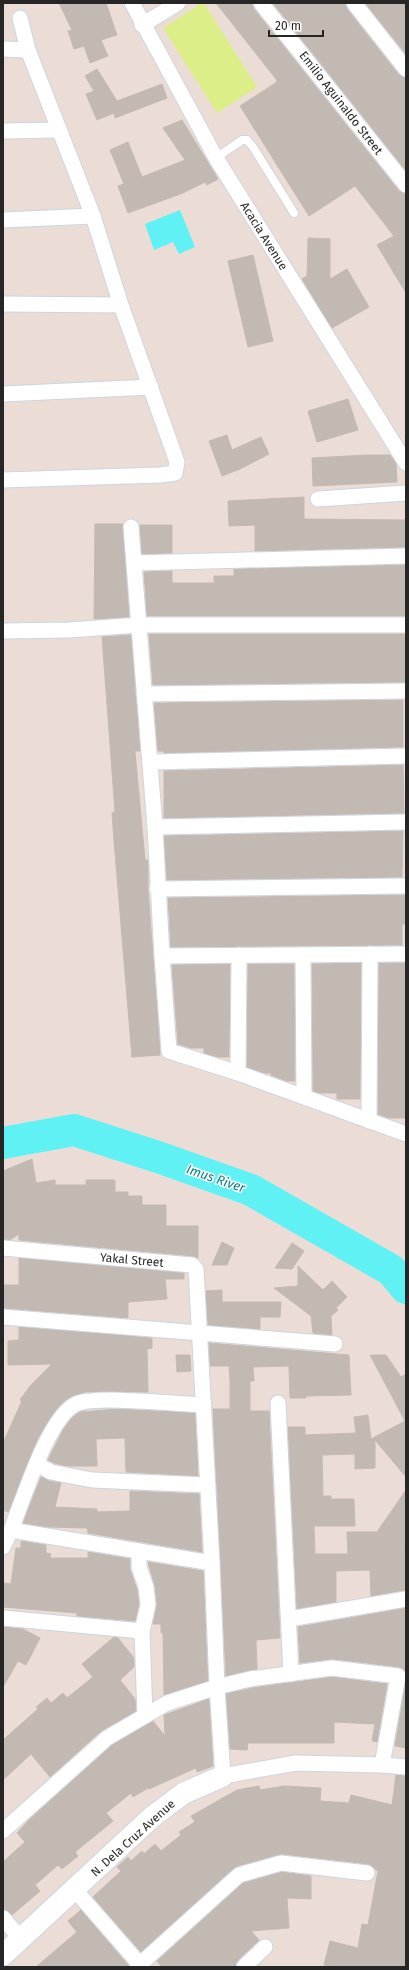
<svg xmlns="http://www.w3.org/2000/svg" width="409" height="1970" viewBox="0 0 409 1970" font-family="'Fira Sans',sans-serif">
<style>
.pitch{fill:#dbee88}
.water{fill:#60f1f5}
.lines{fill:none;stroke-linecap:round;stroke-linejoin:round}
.river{stroke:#60f1f5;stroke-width:32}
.building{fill:#c1b9b2;stroke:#c5b9b0}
.lane-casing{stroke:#ccd5e1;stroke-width:10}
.street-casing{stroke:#ccd5e1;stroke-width:17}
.secondary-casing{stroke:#ccd5e1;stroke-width:23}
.lane{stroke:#fff;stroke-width:8}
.street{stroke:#fff;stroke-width:15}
.secondary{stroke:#fff;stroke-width:21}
.labels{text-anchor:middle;stroke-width:3;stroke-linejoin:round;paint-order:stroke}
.street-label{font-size:12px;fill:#262626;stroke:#fff}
.water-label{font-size:13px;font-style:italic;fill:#06808e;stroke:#fff}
</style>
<rect width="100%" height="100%" fill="#ebddd6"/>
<!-- pitch -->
<polygon class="pitch" points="202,3 204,3 257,87 217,113 163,28"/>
<!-- water -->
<polygon class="water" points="180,210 195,247 179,254 173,242 154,250 145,224"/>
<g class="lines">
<!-- river -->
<polyline class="river" points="3,1143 74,1130 158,1157 251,1190 391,1270 406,1288"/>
</g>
<!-- building -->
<g class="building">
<polygon points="59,3 106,3 117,35 101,40 108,56 90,63 84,46 74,49 68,31 72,30"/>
<polygon points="216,3 252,3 254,9 399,191 406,194 406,293 377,245 394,236 355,186 309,216 240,106 277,82 276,79"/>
<polygon points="273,3 345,3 347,9 399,75 406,78 406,171"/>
<polygon points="365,3 406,3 406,54"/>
<polygon points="97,69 117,101 162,84 167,98 115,118 114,113 97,120 86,94 94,91 85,76"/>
<polygon points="182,120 218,179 207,185 205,182 183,193 128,213 118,186 124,184 110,150 128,142 142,177 185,160 163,128"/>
<polygon points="308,238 330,239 330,279 347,269 369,307 332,328 302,279 307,276"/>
<polygon points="253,255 273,341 248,347 228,261"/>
<polygon points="348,399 358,430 317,442 308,411"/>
<polygon points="227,435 232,450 261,437 269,454 240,469 222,476 209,441"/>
<polygon points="367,455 390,455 396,464 397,482 313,486 312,458"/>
<polygon points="304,497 304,519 406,520 406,547 255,551 255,525 229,526 228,501"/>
<polygon points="95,524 123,524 129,617 94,619"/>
<polygon points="140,525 172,525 172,553 142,554"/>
<polygon points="406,565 406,616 147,616 144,572 172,571 172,583 214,583 214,576 234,576 234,569"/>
<polygon points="149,634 406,634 406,682 153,685"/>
<polygon points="131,635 140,751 135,751 145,860 148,860 148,890 160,1049 160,1055 132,1057 114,841 112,813 115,812 102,637"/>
<polygon points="403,700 403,747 164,753 164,751 158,751 154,703"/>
<polygon points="403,765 404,813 164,818 164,771"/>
<polygon points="403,831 402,877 167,880 164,836"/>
<polygon points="402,895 406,896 406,924 402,924 402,945 171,947 168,898"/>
<polygon points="361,963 360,1099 337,1099 337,1093 319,1093 313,1091 312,964"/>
<polygon points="379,963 406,963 406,1118 389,1118 378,1114"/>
<polygon points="230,964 229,1057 218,1057 204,1053 204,1048 191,1048 178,1044 172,965"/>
<polygon points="248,964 294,964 295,1081 287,1081 271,1075 271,1073 264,1073 247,1067"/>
<polygon points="32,1159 36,1183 55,1180 55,1185 86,1185 86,1180 115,1180 115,1192 128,1192 128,1196 142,1196 142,1205 166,1205 166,1226 198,1226 198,1258 193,1256 19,1240 19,1234 10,1240 3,1239 3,1171"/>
<polygon points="222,1242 234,1248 227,1265 212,1265"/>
<polygon points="292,1243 304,1251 292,1269 275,1268"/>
<polygon points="19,1258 184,1273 184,1279 165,1279 167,1299 128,1302 128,1318 3,1308 3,1285 19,1285"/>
<polygon points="298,1266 323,1290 332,1281 347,1297 336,1308 338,1310 331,1316 332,1335 313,1333 311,1316 274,1288 298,1286"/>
<polygon points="222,1290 222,1302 281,1302 280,1317 260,1317 260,1329 208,1325 206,1291"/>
<polygon points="19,1327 152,1338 152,1348 147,1349 148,1392 85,1392 71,1397 59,1406 38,1438 8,1512 3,1510 3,1443 22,1401 20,1400 30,1386 52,1364 8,1365 8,1341 19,1340"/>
<polygon points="209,1343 349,1355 351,1395 306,1396 306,1398 290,1398 289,1366 253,1367 254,1381 250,1381 250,1411 269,1411 280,1638 256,1640 257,1669 226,1676 213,1409 230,1409 230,1381 229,1366 210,1366"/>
<polygon points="176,1355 190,1355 191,1371 177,1372"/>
<polygon points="370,1355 386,1355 401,1377 406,1374 406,1477 375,1440 375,1468 355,1469 355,1454 322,1455 323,1496 331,1496 331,1499 354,1499 355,1526 314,1526 315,1554 348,1554 347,1532 377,1532 406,1490 406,1524 405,1526 406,1590 371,1596 370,1570 336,1571 336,1602 297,1609 288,1427 305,1427 305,1435 356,1433 354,1417 368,1415 371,1439 405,1421"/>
<polygon points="118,1409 195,1413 198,1476 126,1472 125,1438 96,1439 97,1466 67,1466 54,1463 48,1460 63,1430 72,1418 80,1412"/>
<polygon points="41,1477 49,1481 61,1483 55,1507 97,1509 97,1512 130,1511 130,1491 199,1494 202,1552 88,1533 87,1528 48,1527 23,1523"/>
<polygon points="21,1541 46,1545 46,1553 51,1554 50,1558 88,1558 88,1552 130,1559 130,1570 137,1589 139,1604 135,1621 77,1616 77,1613 3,1607 3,1583 11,1584 16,1548 21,1548"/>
<polygon points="148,1562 203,1571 208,1681 164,1695 163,1633 161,1633 161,1624 153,1624 157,1604 155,1586"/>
<polygon points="406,1608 406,1672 399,1667 333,1659 300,1663 298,1627"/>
<polygon points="3,1627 23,1629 40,1638 26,1665 18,1661 3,1687"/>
<polygon points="114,1637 118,1638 134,1658 134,1667 120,1680 135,1699 136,1711 101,1731 50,1777 31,1754 3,1780 3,1740 38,1709 36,1707 47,1698 51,1703 63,1693 67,1698 93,1677 82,1664"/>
<polygon points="332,1677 387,1684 377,1742 372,1741 375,1724 334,1722 334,1743 248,1743 247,1750 230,1749 226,1694 252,1688"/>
<polygon points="406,1682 406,1748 395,1746"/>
<polygon points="209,1699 213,1766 197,1772 196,1768 149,1789 148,1788 133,1797 131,1793 106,1813 113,1821 75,1852 78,1856 62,1869 58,1865 35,1885 40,1891 12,1915 6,1910 3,1909 3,1862 25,1842 17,1833 29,1820 112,1745 153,1721 165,1736 164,1715"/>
<polygon points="396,1775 406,1776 406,1967 333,1967 324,1965 330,1941 358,1948 362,1924 368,1925 378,1871 368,1864 282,1854 237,1866 141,1952 93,1897 121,1871 117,1867 128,1857 131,1861 142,1851 144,1854 155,1844 161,1851 181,1835 179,1832 195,1822 191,1816 237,1790 259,1786 260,1790 284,1786 321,1788 320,1801 349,1803 351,1795 392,1805"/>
<polygon points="282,1872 311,1876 311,1899 287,1898 289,1928 251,1931 259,1940 238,1960 235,1967 162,1967 157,1961 243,1883"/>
<polygon points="81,1910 128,1965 128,1967 36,1967 77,1932 68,1921"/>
</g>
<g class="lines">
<defs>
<polyline id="lane" points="216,158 242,140 247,140 253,147 294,213"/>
<g id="street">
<polyline points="132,3 216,158 406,463"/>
<polyline points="261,3 406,185"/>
<polyline points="354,3 406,69"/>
<polyline points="142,25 178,3"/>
<polyline points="3,49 28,50"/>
<polyline points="3,131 59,130"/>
<polyline points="3,220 93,216"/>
<polyline points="3,304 121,305"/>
<polyline points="3,394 151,387"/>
<polyline points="3,480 160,475 175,473 177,462 121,305 93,216 28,50 20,18"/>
<polyline points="318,499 406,493"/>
<polyline points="131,527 155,827 162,956 169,1051 238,1073 406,1134"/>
<polyline points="134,563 406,556"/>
<polyline points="3,631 69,630 139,625 406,625"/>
<polyline points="144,694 406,691"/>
<polyline points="150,762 406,756"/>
<polyline points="155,827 406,822"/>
<polyline points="157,889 406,886"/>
<polyline points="303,955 304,1097"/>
<polyline points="162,956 406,954"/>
<polyline points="238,1073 239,955"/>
<polyline points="369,1121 370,954"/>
<polyline points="3,1248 192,1265 196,1269 212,1563 217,1687 223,1776 296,1763 382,1765 406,1767"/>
<polyline points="3,1317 335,1344"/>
<polyline points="278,1403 291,1674"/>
<polyline points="37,1464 51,1472 92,1480 208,1485"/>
<path d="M11,1530C23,1501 48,1417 76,1404C95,1395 178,1404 204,1405"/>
<polyline points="3,1547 11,1530 212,1563"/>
<polyline points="139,1551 139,1567 146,1587 148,1605 142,1631 145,1716"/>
<polyline points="3,1618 142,1631"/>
<polyline points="289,1619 406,1599"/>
<polyline points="3,1831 107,1738 167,1703 217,1687 250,1679 332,1668 398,1676 382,1765"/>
<polyline points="75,1890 142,1967"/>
<polyline points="3,1918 21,1939"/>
<polyline points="137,1967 239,1875 281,1863 367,1873"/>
<polyline points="244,1967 265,1947"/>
</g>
<polyline id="secondary" points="3,1955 152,1817 184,1793 223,1776"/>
</defs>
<!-- lane casing -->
<use href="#lane" class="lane-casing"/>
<!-- street casing -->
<use href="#street" class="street-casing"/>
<!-- secondary casing -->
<use href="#secondary" class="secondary-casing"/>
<!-- lane -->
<use href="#lane" class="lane"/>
<!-- street -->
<use href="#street" class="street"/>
<!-- secondary -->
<use href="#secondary" class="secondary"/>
</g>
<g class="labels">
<!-- street labels -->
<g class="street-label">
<text transform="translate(341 103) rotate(52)" y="4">Emilio Aguinaldo Street</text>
<text transform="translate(264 236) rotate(58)" y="4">Acacia Avenue</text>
<text transform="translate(132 1260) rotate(5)" y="4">Yakal Street</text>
<text transform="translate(133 1838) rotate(-42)" y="4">N. Dela Cruz Avenue</text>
</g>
<!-- water labels -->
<g class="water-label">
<text transform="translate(216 1178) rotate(19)" y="5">Imus River</text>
</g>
</g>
<!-- border -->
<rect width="409" height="1970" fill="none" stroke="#262626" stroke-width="8"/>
<!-- scale -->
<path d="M269 30v6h54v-6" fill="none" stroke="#262626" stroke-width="2"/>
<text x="275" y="30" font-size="12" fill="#262626" stroke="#ffffff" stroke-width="3" paint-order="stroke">20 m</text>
</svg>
